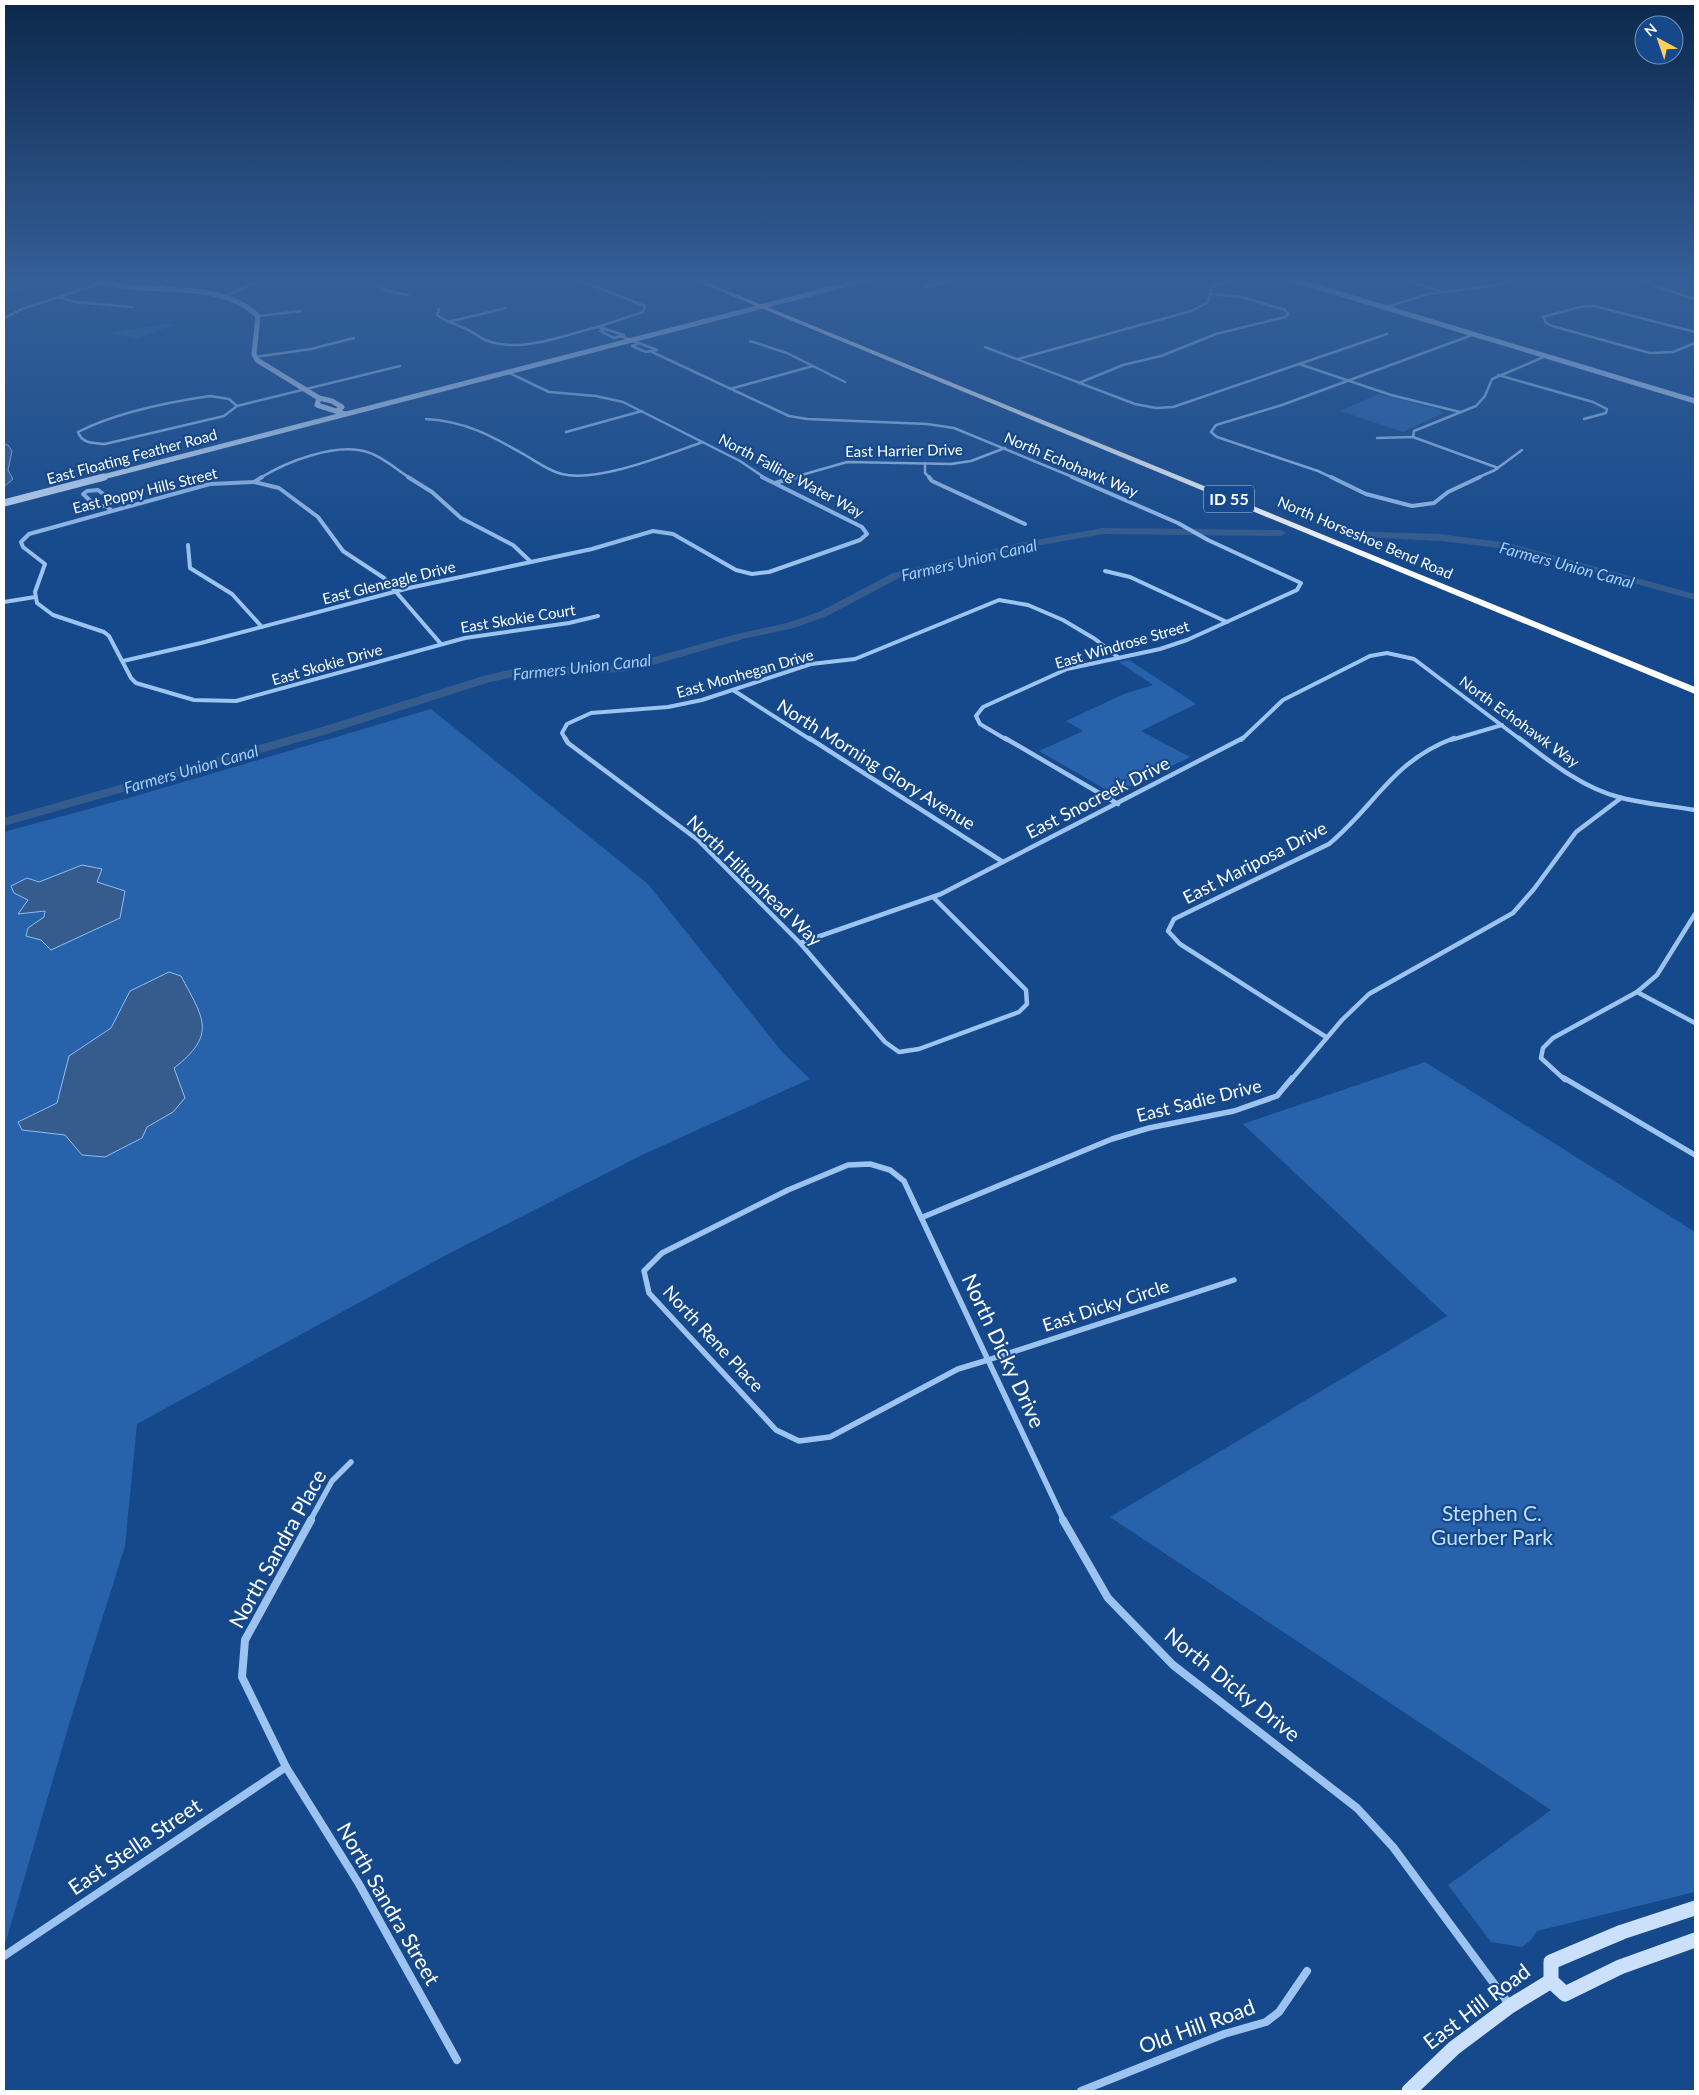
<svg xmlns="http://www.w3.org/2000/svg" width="1699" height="2095" viewBox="0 0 1699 2095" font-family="Lato,sans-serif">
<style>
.green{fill:#2762aa}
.water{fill:#365c8d;stroke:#8fbef3}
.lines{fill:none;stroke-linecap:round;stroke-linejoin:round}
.canal{fill:#365c8d;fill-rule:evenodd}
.street-far4{stroke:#9dc3f0;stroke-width:2.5}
.street-far3{stroke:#9dc3f0;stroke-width:4}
.street-far2{stroke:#9dc3f0;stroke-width:4.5}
.street-far1{stroke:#9dc3f0;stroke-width:5.5}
.street{stroke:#9dc3f0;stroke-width:8}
.secondary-far2{stroke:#cbe0fb;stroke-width:5}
.secondary-far1{stroke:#cbe0fb;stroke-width:7}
.secondary{stroke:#cbe0fb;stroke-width:15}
.highway{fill:#fff;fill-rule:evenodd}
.labels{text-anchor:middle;stroke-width:4.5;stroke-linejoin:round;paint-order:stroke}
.far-street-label{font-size:15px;fill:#fff;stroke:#15498b}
.shield{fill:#15498b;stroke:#b9c8dc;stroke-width:1}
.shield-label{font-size:16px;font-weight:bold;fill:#fff}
.far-water-label{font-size:16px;font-style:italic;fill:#a9cdf7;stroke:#15498b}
.street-label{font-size:18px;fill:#fff;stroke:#15498b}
.near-street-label{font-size:21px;fill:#fff;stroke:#15498b}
.near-park-label{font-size:21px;fill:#c4ddfb;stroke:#15498b}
</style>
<rect width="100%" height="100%" fill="#15498b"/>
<!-- green -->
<g class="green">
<polygon points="4,277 28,277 33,288 4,296"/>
<polygon points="169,324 173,325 137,339 110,333"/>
<polygon points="1379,394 1438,409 1444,413 1403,432 1340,411"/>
<polygon points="1129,660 1196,704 1141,731 1190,757 1119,792 1112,793 1039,751 1083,731 1066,721 1124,694 1153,685 1119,662"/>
<polygon points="431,709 648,884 783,1053 810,1079 642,1155 450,1253 137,1424 125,1546 70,1721 6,1941 4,1943 4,832 129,798"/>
<polygon points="1425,1062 1695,1232 1695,1892 1537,1931 1531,1940 1522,1947 1491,1942 1448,1885 1551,1810 1110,1517 1447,1316 1243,1124"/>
</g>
<!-- water -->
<g class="water">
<polygon points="4,444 8,445 12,451 8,470 13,479 4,487"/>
<polygon points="82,865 102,869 97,882 125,891 120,918 51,950 41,940 26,936 28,928 44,917 45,911 18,914 28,900 14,893 11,886 27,878 39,882"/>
<path d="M169,972L181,976C203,1018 218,1034 174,1068L185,1098L173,1112L147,1127L142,1138L105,1157L82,1155L65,1135L22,1130L18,1122L57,1103L69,1056L111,1028L130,991Z"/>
</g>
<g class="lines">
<!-- canal -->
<g class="canal">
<polygon points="1103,528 1281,530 1286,533 1281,536 1103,534 1019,549 901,577 827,616 794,628 743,639 649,666 620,672 513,677 490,682 327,734 4,826 4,818 319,728 483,676 513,669 620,664 643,660 737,634 787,623 819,612 893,573 1019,543"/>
<polygon points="1349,531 1440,534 1508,543 1695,594 1695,600 1508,549 1440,541 1345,536 1345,532"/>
</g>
<!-- street-far4 -->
<g class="street-far4">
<polyline points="360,277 388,291 408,295"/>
<polyline points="571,277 645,306 643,312 598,327 624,335 614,338 600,331 604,329"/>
<polyline points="1394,277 1441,291"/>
<polyline points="1637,277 1655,286 1695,299"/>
<polyline points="926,278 940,283"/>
<polyline points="924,287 964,277"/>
<polyline points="157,289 175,277"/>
<polyline points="58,297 75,302 133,307"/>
<polyline points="225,297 265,277"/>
<polyline points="1386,307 1429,294 1497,285 1525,277"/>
<path d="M439,309L437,315C447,322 458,325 468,330C475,333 481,339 488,341C523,353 564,335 598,327"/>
<polyline points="258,316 301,311"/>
<polyline points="4,318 22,309 102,283"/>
<polyline points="448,322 506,308"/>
<polyline points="1695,332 1594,306 1580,307 1543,317 1546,323 1552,326 1650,353 1673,352 1695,343"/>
<polyline points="620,336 657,350 646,352 632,346 637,344"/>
<polyline points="750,341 787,353 845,382"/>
<polyline points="985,347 1135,404 1156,408 1173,407 1387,334"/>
<polyline points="652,352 789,416 807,419 927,424 954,428 1075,478"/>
<polyline points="255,357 311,349 354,338"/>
<polyline points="1018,359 1191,311 1208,302 1212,286 1239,277"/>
<polyline points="1299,364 1391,395 1460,412"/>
<polyline points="507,372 549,392 596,396 623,402 740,461 765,478"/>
<polyline points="1498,375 1593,402 1607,409 1606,413 1584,419"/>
<polyline points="1079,383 1123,365 1161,356 1216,334 1285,317 1288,314 1285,310 1242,297 1211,294"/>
<polyline points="730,389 813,366"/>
<path d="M210,396L229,399L237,406L224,416L105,444C94,443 82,444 78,432C115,413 169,402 210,396Z"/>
<polyline points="237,406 400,366"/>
<path d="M426,419C465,421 492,436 525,455C537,462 549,471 562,474C598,483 668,454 703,442"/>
<polyline points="566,432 642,411"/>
<polyline points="1413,437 1498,468"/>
<polyline points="1377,438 1413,437 1414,431 1476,406 1485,396 1492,379 1546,356"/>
<polyline points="925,463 925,473 930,478"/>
<path d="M260,478C286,462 336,442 367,452C382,456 397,470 410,478"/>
<polyline points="791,478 847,462 951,464 971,461 1005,448"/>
<polyline points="1333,478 1318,471 1217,437 1211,432 1216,425 1282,405 1475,334"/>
<polyline points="1477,478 1495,470 1522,450"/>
</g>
<!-- street-far3 -->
<g class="street-far3">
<polyline points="262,477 254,482 210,484 29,534 21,542 23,547 45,564 35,592 37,603 53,615 104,632 109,636 131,678 136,683 194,700 236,701 465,638 569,623 598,616"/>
<polyline points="408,477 432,492 461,518 513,545 531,562"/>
<polyline points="929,477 932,481 1025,524"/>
<polyline points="1331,477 1366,494 1412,506 1434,503 1448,492 1480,477"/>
<polyline points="254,482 279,488 318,517 343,551 384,578 441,644"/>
<polyline points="775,483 796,477"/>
<polygon points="98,490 112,501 106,506 96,506 83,494 87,491"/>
<polyline points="106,506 112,511"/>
<polyline points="188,545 190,568 232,594 262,627"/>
<polyline points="1105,571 1130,577 1227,622"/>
<polyline points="4,602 35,597"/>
<polyline points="123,661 201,643 409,588 592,549 653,531 673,534 736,570 752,574 769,572 860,540 867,534 862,527 762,477"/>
<polyline points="733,690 811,740"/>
<polyline points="566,740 562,733 567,724 591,713 668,707 702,700 811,664 855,659 999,600 1028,605 1063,620 1095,639 1119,658"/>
<polyline points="1007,740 980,724 976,716 983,707 1067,669 1160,649 1187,640 1297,590 1301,583 1208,540 1178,523 1072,477"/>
<polyline points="1241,740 1283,700 1370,656 1387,653 1414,659 1521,740"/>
<polyline points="1451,740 1502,725"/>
</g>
<!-- street-far2 -->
<g class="street-far2">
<polyline points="565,738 568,743 698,840 800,943 885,1042 899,1052 919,1049 1019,1012 1027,1004 1026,990 933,897"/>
<polyline points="809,738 1003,862"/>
<polyline points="1005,738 1118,804"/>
<path d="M1519,738C1550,762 1584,789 1622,798C1646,804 1671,806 1695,810"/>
<polyline points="800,943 941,894 1243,738"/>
<polyline points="1637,992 1695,1023"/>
<path d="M1326,1037L1180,944L1168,931L1174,919L1329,844C1377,804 1391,762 1454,738"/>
<polyline points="1291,1080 1342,1020 1369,994 1513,913 1534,889 1576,832 1621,798"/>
<polyline points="1565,1080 1541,1058 1543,1048 1553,1038 1637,992 1657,975 1695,914"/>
</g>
<!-- street-far1 -->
<g class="street-far1">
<polyline points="1564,1078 1695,1155"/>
<polygon points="870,1164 890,1170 904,1181 988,1360 958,1369 830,1437 799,1441 776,1430 649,1293 644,1271 662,1253 788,1190 848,1165"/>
<polyline points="923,1217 1112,1139 1149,1128 1234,1111 1277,1096 1292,1078"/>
<polyline points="988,1360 1064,1521"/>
<polyline points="988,1360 1234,1280"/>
<polyline points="310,1521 332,1481 351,1462"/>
</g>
<!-- street -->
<g class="street">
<polyline points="311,1520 245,1640 242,1677 286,1767 359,1884 457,2060"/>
<polyline points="1063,1520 1108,1598 1173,1665 1357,1808 1393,1847 1509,2004"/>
<polyline points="4,1956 286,1767"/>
<polyline points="1081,2091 1224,2034 1266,2022 1279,2012 1307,1971"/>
</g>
<!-- secondary-far2 -->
<g class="secondary-far2">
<path d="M88,277C141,300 216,275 258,316L254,354L257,360L319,398"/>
<polyline points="1284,277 1695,401"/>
<polyline points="338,410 342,407 332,401 319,398 317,405 345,414"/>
<polyline points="99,478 876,277"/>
</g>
<!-- secondary-far1 -->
<polyline class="secondary-far1" points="4,503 104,477"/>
<!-- secondary -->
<g class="secondary">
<polyline points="1695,1908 1622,1932 1551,1962 1551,1981 1565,1994 1620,1967 1695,1940"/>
<polyline points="1409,2091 1454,2048 1510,2006 1551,1981"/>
</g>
<!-- highway -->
<polygon class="highway" points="686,277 694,277 1695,687 1695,694"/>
</g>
<!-- sky -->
<linearGradient id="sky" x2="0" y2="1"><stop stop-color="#0c284c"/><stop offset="0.49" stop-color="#355f98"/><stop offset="1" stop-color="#355f98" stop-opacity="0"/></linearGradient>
<rect width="1699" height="570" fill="url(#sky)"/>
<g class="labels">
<!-- far-street labels -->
<g class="far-street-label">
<text transform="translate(904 451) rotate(-1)" y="5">East Harrier Drive</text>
<text transform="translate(132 457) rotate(-15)" y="5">East Floating Feather Road</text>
<text transform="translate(1071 465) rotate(23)" y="5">North Echohawk Way</text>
<text transform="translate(791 476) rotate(28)" y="5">North Falling Water Way</text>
<text transform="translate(145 491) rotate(-14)" y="5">East Poppy Hills Street</text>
<text transform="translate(1365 538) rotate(23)" y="5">North Horseshoe Bend Road</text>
<text transform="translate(389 583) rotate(-14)" y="5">East Gleneagle Drive</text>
<text transform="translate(518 619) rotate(-9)" y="5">East Skokie Court</text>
<text transform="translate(1122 645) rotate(-16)" y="5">East Windrose Street</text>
<text transform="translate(327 665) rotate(-16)" y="5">East Skokie Drive</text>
<text transform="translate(745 674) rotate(-16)" y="5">East Monhegan Drive</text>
<text transform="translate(1519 722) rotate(36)" y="5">North Echohawk Way</text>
</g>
<!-- shield labels -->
<rect class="shield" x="1204" y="485.5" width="50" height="27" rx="4"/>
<g class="shield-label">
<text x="1229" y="505">ID 55</text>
</g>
<!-- far-water labels -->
<g class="far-water-label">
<text transform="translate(969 560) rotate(-13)" y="6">Farmers Union Canal</text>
<text transform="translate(1567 565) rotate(15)" y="6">Farmers Union Canal</text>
<text transform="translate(582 667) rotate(-6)" y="6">Farmers Union Canal</text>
<text transform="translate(191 769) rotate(-16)" y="6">Farmers Union Canal</text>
</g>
<!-- street labels -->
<g class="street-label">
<text transform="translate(876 765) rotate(32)" y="6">North Morning Glory Avenue</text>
<text transform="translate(1098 798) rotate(-27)" y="6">East Snocreek Drive</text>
<text transform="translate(1255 863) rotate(-27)" y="6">East Mariposa Drive</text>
<text transform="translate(754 881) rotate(44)" y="6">North Hiltonhead Way</text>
<text transform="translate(1199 1101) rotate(-14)" y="6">East Sadie Drive</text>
<text transform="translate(1106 1306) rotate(-18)" y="6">East Dicky Circle</text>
<text transform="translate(713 1339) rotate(47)" y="6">North Rene Place</text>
</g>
<!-- near-street labels -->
<g class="near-street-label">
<text transform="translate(1003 1351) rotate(65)" y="7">North Dicky Drive</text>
<text transform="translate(278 1549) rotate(-61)" y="7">North Sandra Place</text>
<text transform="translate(1232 1685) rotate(39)" y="7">North Dicky Drive</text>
<text transform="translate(135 1847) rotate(-34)" y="7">East Stella Street</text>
<text transform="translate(388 1904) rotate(60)" y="7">North Sandra Street</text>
<text transform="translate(1477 2007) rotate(-37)" y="7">East Hill Road</text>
<text transform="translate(1197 2027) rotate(-20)" y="7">Old Hill Road</text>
</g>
<!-- near-park labels -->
<g class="near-park-label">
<text x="1492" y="1521">Stephen C.<tspan x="1492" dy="24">Guerber Park</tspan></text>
</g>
</g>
<!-- border -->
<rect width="1699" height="2095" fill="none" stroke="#ffffff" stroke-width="10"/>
<!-- north arrow -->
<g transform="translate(1659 40) rotate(320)"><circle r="24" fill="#15498b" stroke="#7392b9"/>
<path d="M0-4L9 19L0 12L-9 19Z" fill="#ffd05c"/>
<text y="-8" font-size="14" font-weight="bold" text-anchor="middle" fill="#ffffff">N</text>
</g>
</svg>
